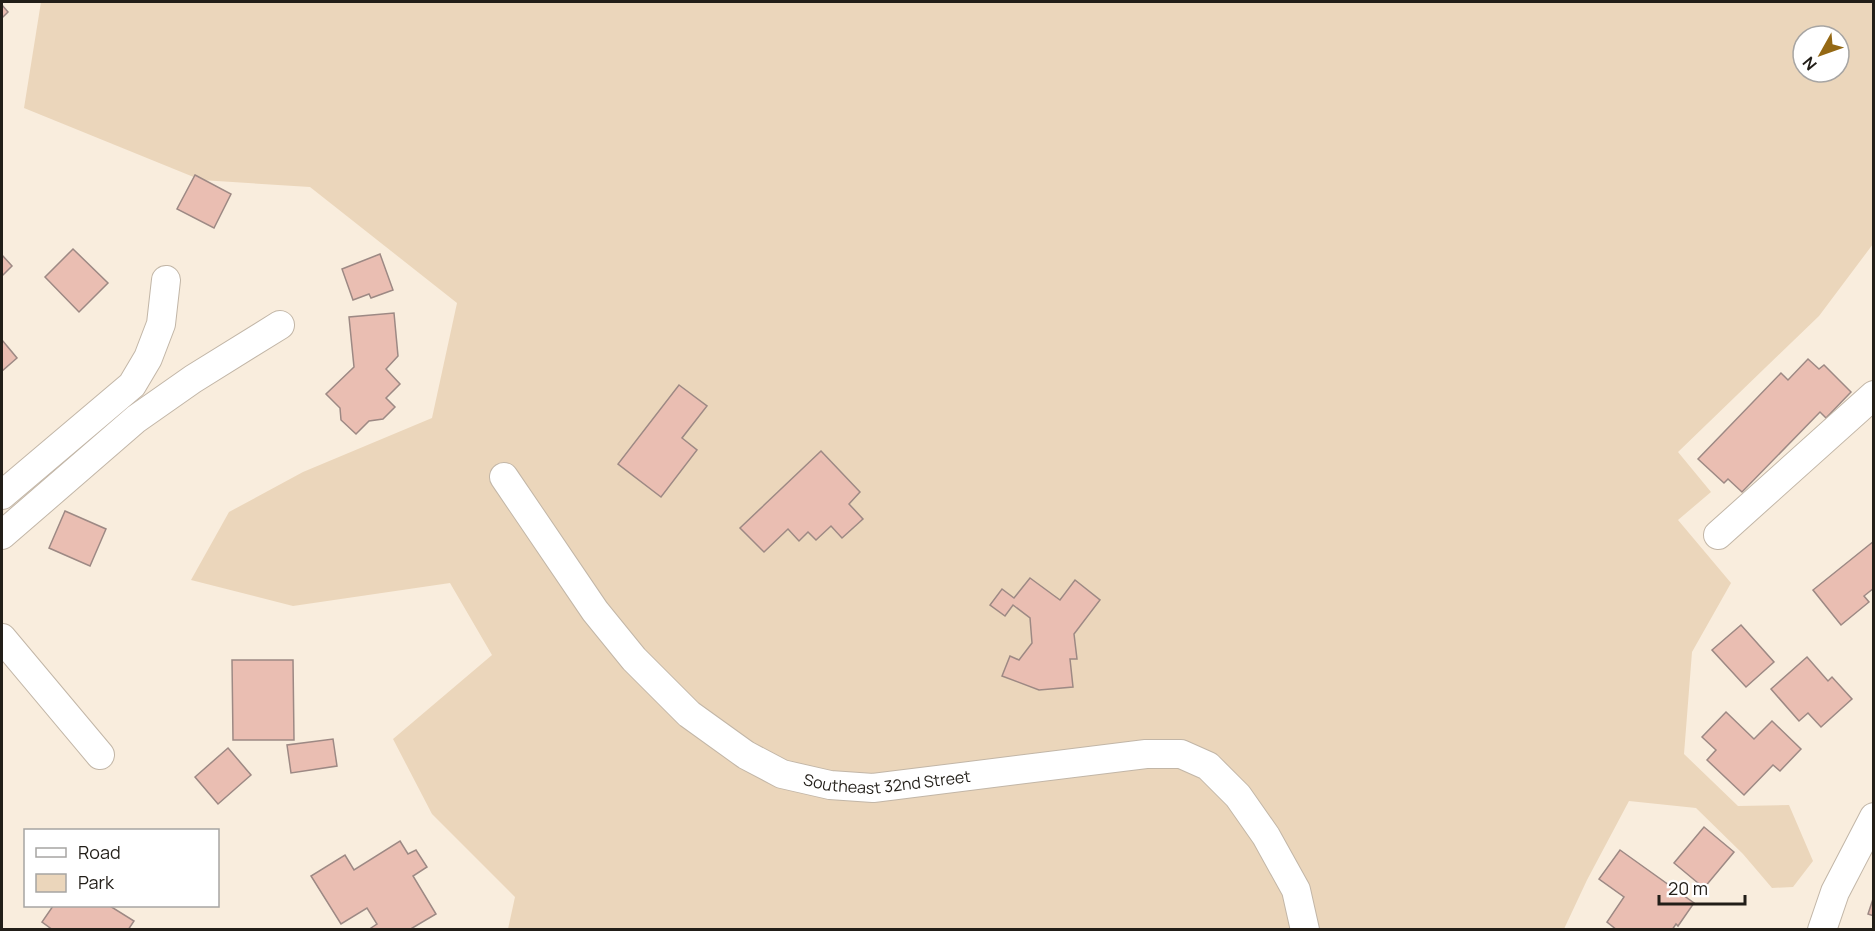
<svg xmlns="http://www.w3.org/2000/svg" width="1875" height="931" viewBox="0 0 1875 931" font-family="Manrope,sans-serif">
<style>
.green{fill:#ebd6bb;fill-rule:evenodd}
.building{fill:#eabeb2;stroke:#9d8984;stroke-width:1.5}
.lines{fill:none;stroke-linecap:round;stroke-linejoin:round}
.minor-casing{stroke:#c2b6a7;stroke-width:30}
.minor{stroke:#fff;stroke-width:28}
.labels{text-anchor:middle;stroke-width:5;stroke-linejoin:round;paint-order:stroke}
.street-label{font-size:16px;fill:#221e18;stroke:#fff}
</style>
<rect width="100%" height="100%" fill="#f9eddd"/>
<!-- green -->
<path class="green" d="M41,2H1873V244L1819,316L1678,452L1711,492L1678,520L1731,583L1692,652L1684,754L1738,806L1789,805L1813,861L1793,887L1772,888L1743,854L1696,808L1629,801L1587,880L1564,929H508L515,897L432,814L393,739L492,655L450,583L293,606L191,580L229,512L303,472L432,418L457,303L310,187L201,180L24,108ZM1803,36H1839V72H1803Z"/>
<!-- building -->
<g class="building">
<polygon points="2,5 8,12 2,18"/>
<polygon points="195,175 231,194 214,228 177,209"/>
<polygon points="73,249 108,283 79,312 45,277"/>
<polygon points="380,254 393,290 371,298 369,294 353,300 342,269"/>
<polygon points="2,255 12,266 2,276"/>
<polygon points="394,313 398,356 386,369 400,384 386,398 395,407 383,419 369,421 356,434 341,420 340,408 326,394 354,367 349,317"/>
<polygon points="2,340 17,358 2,371"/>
<polygon points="1808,359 1819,369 1824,365 1851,392 1826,418 1820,412 1742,492 1728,479 1724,483 1698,459 1781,373 1788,380"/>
<polygon points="679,385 707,406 682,438 697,450 661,497 618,464"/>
<polygon points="821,451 860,492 849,504 863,519 842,538 831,526 816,540 808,532 799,541 788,529 764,552 740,528"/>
<polygon points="65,511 106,529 90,566 49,548"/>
<polygon points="1874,541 1874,588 1864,596 1869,602 1841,625 1813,590"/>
<polygon points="1030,578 1060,600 1075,580 1100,600 1074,634 1077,659 1070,659 1073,687 1039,690 1002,676 1010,656 1019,660 1032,643 1030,618 1013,605 1005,616 990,605 1002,589 1014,598"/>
<polygon points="1741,625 1774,662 1746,687 1712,650"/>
<polygon points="1807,657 1828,681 1832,677 1852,699 1821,727 1808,713 1799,721 1771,689"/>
<polygon points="232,660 293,660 294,740 233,740"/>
<polygon points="1726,712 1754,739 1772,721 1801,749 1780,771 1773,765 1744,795 1707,760 1716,750 1702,737"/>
<polygon points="333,739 337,766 291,773 287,745"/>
<polygon points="228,748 251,775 218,804 195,777"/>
<polygon points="1704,827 1734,852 1704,888 1674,863"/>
<polygon points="400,841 408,854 416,850 427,867 413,876 436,914 409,930 368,930 377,924 367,908 341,924 311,876 345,855 354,870"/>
<polygon points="1620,850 1694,903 1678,926 1676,924 1672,930 1617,930 1607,922 1624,897 1599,879"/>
<polygon points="1874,896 1874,916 1868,914"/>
<polygon points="53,906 110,906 134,921 128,930 53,930 42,922"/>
</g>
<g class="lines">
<defs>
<g id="minor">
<path id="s1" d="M504,477L595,611L634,659L689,714L746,755L782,774L830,785L873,788L1146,754H1181L1208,766L1238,796L1266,836L1296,890L1305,930"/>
<polyline points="2,495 132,385 148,358 161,324 166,280"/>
<polyline points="2,535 136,419 193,379 280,325"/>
<polyline points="1718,535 1874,395"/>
<polyline points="2,638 100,755"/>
<polyline points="1822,930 1835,892 1874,817"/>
</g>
</defs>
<!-- minor casing -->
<use href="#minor" class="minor-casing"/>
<!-- minor -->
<use href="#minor" class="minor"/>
</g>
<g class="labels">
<!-- street labels -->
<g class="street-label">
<text dy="6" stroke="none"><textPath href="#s1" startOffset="519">Southeast 32nd Street</textPath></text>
</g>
</g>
<!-- border -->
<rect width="1875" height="931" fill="none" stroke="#221e18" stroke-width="6"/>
<!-- legend -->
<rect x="24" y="829" width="195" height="78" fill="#ffffff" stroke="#a7a5a3" stroke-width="1.5"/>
<rect x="36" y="848" width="30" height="9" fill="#ffffff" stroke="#a7a5a3" stroke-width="1.5"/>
<text x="78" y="859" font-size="18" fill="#221e18">Road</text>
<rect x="36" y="874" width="30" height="18" fill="#ebd6bb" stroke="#a7a5a3" stroke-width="1.5"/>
<text x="78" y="889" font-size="18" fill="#221e18">Park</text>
<!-- north arrow -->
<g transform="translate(1821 54) rotate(230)"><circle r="28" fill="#ffffff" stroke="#a7a5a3" stroke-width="1.5"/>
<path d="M0-4.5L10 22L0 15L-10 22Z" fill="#946814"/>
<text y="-9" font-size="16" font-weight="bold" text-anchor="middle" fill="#221e18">N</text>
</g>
<!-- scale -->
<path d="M1659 895v9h86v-9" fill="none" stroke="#221e18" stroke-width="3"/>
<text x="1668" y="895" font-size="18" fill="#221e18" stroke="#ffffff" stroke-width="4.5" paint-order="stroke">20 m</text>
</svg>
